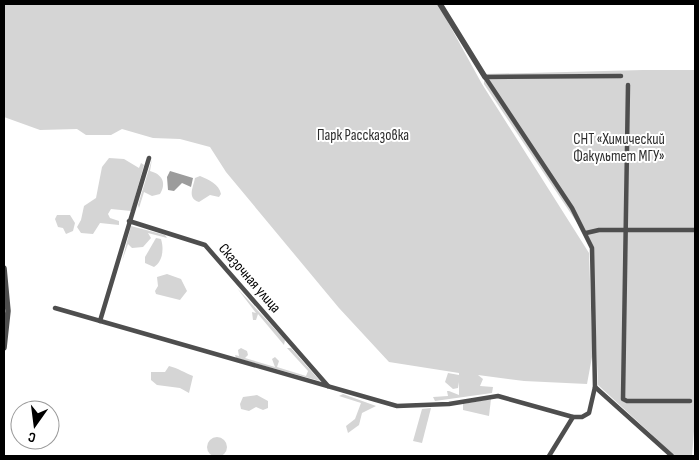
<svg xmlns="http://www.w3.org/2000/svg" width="699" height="460" viewBox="0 0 699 460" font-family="'Sofia Sans Condensed',sans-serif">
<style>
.green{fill:#d5d5d5}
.water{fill:#9c9c9c}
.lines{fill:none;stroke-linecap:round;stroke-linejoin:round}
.minor{stroke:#4e4e4e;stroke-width:4.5}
.tertiary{stroke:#4e4e4e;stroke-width:5.5}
.labels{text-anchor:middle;stroke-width:4;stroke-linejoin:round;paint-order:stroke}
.park-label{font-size:15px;fill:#2c2c2c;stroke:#fff}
.street-label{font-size:15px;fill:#000;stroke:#fff}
</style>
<rect width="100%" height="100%" fill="#fff"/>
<!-- green -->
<g class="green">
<polygon points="4,4 438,4 482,84 589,253 592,339 592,357 587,384 524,381 478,375 483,379 480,386 493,387 492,393 435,401 433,397 448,396 447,391 449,391 459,395 459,382 458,388 453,389 445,382 448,373 459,375 459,373 389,362 339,308 226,172 210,147 180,139 153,138 122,129 111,135 86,135 77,129 40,130 4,117"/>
<polygon points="643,70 695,70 695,419 692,456 675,456 598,385 592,245 484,84 484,74"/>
<polygon points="109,158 124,159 139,168 141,163 144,165 131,211 111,209 108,214 110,218 119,221 119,225 100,223 93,234 81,233 77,227 81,220 84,206 96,198 102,167"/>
<path d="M152,159L150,171C162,174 167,183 160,194L152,196L144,192L139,208L138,205Z"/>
<path d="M200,176C209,180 219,184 221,194L219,197L210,195L199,202C187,198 193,188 195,178Z"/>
<polygon points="57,215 70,215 75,223 73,231 66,234 63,228 58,227 55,219"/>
<polygon points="131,226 165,235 167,238 148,233 151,238 143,247 132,248 128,244 122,261"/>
<path d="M156,238L161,239C164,249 163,261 154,267L145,263V257Z"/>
<polygon points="167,274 181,279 187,291 180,300 156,294 155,291 158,286 157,277"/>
<polygon points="237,288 285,340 284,345 258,314 256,320 253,320 252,312 256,313"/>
<polygon points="241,348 247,351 248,355 245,358 275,367 272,359 275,357 279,361 277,367 306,376 308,371 287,348 291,348 320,381 236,358 235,355 239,356 238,350"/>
<path d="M169,366C178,368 185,373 193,376L189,393L180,388L157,385L151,380V372H165Z"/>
<polygon points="343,394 376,406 362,413 359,425 348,433 346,426 355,419 361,403 339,396"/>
<polygon points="257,395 268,401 268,408 263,410 256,407 249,411 241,409 240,404 243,397"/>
<polygon points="491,399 489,416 463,410 463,404"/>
<polygon points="431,408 422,443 413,441 422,409"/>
<circle cx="217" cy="447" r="10"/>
</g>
<!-- water -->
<polygon class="water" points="170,171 193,178 191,187 182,183 174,191 168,190 167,177"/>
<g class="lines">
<!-- minor -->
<g class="minor">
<polyline points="628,85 623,399 627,401 690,401"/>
<polyline points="129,221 205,245 328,386"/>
<polyline points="586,233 599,230 695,230"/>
<polyline points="55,308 397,406 449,404 498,396 573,417 582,417 589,413 595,387 592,248 572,208 485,77 621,76"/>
<polyline points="100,321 149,158"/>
<polyline points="595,387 672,456"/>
<polyline points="549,456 573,417"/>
</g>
<!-- tertiary -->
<g class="tertiary">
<polyline points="440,4 485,77"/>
<polyline points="4,268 8,311 4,348"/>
</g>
</g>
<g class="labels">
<!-- park labels -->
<g class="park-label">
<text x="363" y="140">Парк Рассказовка</text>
<text x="619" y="144">СНТ «Химический<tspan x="619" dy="17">Факультет МГУ»</tspan></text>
</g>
<!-- street labels -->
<g class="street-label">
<text transform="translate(250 278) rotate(49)" y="5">Сказочная улица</text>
</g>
</g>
<!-- border -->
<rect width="699" height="460" fill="none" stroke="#000000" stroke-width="10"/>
<!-- north arrow -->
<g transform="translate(35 425) rotate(194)"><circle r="24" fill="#ffffff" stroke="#999999"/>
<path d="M0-4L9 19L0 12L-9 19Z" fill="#000000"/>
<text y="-8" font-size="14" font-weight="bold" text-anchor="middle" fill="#000000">С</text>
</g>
</svg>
